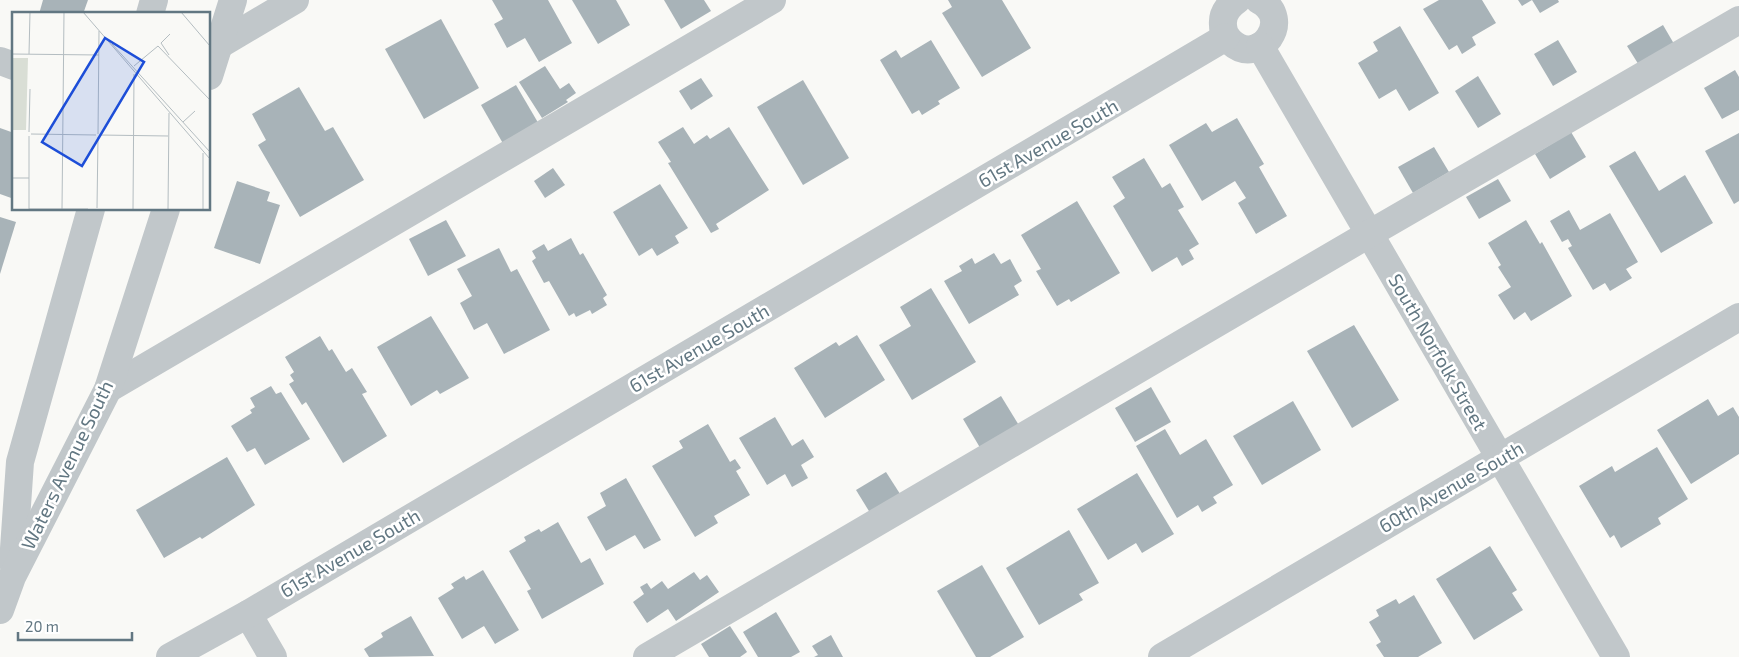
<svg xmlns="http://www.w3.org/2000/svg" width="1739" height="657" viewBox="0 0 1739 657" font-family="'Exo 2',sans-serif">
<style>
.building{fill:#a8b3b8}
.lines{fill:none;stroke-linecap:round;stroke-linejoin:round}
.minor{stroke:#c1c7ca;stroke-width:28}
.labels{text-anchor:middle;stroke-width:5;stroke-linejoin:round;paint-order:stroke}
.street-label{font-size:19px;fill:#627782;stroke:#fff}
.inset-road{fill:none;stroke:#b4bdc1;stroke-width:1}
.view{fill:#1d4ed8;fill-opacity:0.15;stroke:#1d4ed8;stroke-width:2.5}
.inset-edge{fill:none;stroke:#627782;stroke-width:2.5}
</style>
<rect width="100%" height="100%" fill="#f9f9f6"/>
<!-- building -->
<g class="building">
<polygon points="43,0 88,0 83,14 39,14"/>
<polygon points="492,0 548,0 572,43 539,62 525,38 507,48 494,24 503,19"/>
<polygon points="572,0 616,0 630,25 598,44"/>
<polygon points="664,0 704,0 711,11 681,29"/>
<polygon points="948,0 1002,0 1031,48 982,77 942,13 952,7"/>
<polygon points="1439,0 1482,0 1496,23 1472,37 1476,45 1462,54 1457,45 1449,50 1423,9"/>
<polygon points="1518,0 1558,0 1559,2 1540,13 1532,0 1522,6"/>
<polygon points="441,19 479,88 424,119 385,49"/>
<polygon points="1663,25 1677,49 1642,70 1627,46"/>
<polygon points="1400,26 1439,93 1409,111 1396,89 1379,99 1358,63 1378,51 1373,42"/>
<polygon points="931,40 960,88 938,101 940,104 922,115 919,110 912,114 880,60 896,50 901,58"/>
<polygon points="1558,40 1577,72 1553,86 1534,54"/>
<polygon points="545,66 560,89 569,83 576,93 566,100 568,102 542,118 519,82"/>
<polygon points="1735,70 1739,77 1739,110 1722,119 1704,88"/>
<polygon points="1478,76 1501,114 1478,128 1455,91"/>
<polygon points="701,78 713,96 691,110 679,91"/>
<polygon points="803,80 849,158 803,185 757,107"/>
<polygon points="516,85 540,126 505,147 481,105"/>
<polygon points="299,87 325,131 333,127 364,180 300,217 258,145 266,140 252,114"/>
<polygon points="1237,118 1264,164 1259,167 1287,216 1256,234 1238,203 1246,198 1235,181 1202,201 1169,145 1206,123 1212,132"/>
<polygon points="683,127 694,144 707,135 710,139 729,127 769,190 716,224 719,229 711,233 668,163 671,162 658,142"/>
<polygon points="0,128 14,133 14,199 0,194"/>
<polygon points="1571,132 1586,157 1550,179 1535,154"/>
<polygon points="1739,133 1739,201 1734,204 1705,151"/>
<polygon points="1434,147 1449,172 1413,193 1398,167"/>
<polygon points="1635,151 1659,191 1685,175 1713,223 1661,253 1609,166"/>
<polygon points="1144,158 1162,188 1170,183 1184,207 1178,210 1199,244 1189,250 1194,259 1182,266 1177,257 1152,272 1113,206 1125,198 1112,177"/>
<polygon points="553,168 565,185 545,198 534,181"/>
<polygon points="1498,179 1511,201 1479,219 1466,197"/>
<polygon points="237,181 270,192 267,201 280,205 260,264 214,248"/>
<polygon points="660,184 688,228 675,236 679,243 657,256 652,248 639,256 613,212"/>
<polygon points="1077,201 1120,273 1071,302 1069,299 1057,306 1036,271 1041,269 1021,235"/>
<polygon points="1569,210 1580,230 1610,213 1638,262 1626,269 1632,278 1610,291 1605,283 1593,290 1568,248 1572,246 1568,239 1562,242 1550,221"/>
<polygon points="0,217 16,222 0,274"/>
<polygon points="446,220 466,256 428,276 409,239"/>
<polygon points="1526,220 1540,244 1542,242 1572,296 1531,321 1525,312 1514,320 1498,295 1511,287 1498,267 1501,265 1488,243"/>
<polygon points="571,238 580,255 583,253 607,295 603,298 607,305 592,314 590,310 576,317 574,313 569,316 549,281 544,283 532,261 536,258 532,251 544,244 548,251"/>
<polygon points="499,248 511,272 517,269 550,330 504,354 487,323 474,330 460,303 472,296 457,269"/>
<polygon points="994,253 1001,264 1010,259 1022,281 1014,286 1019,295 969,324 944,281 962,271 959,266 972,258 975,264"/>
<polygon points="931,288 976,362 912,400 879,345 911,326 900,307"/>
<polygon points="431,316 469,378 440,394 437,390 411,406 377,347"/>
<polygon points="1354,325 1399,400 1352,428 1307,351"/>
<polygon points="857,335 885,380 825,418 794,368 836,342 839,346"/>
<polygon points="320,336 329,351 332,349 346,372 352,368 367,392 362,394 387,436 343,463 306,402 302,405 289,384 294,381 290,375 294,372 285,357"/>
<polygon points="271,386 276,394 281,392 310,439 265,465 255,448 247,452 231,426 252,413 250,410 255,407 250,398"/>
<polygon points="1151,387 1171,422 1135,442 1115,408"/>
<polygon points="1001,396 1020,427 982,451 963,419"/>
<polygon points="1708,399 1718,416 1733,407 1739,417 1739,454 1691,484 1657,430"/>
<polygon points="1293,401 1321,450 1262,485 1233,436"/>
<polygon points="775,417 792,446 803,439 814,457 801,465 808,478 792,487 785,474 767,485 739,438"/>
<polygon points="708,424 730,462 735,459 741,468 736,471 750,495 714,516 718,523 695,537 652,466 683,448 679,441"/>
<polygon points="1165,429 1180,455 1206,439 1233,485 1213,497 1217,503 1202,512 1198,505 1177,518 1136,446"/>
<polygon points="1657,447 1688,499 1658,518 1661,524 1621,548 1614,535 1610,538 1579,486 1612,466 1615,472"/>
<polygon points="227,457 255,505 202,539 200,537 164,558 136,510"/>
<polygon points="886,472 902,497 872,516 856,490"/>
<polygon points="1137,473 1174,534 1142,553 1136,543 1108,560 1077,509"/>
<polygon points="626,478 661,540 644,549 635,535 606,551 587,517 606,506 600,493"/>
<polygon points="558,522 581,563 590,558 604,584 542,619 527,591 531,589 509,551 526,541 524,537 539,529 541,532"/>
<polygon points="1069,530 1099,583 1079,594 1083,600 1039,625 1006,568"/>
<polygon points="1490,546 1517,590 1512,593 1523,610 1474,640 1436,579"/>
<polygon points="982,565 1024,637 990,657 976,657 937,591"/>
<polygon points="483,570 519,630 495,644 484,626 462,639 438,598 454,588 451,584 464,576 466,580"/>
<polygon points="694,572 700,580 707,575 719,592 676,621 668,609 647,623 633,602 644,594 640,587 647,583 651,589 662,581 668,589"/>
<polygon points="1414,595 1442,643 1418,657 1384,657 1376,645 1381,642 1369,622 1379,616 1376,610 1396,599 1399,604"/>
<polygon points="776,612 800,652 791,657 758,657 743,632"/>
<polygon points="411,616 434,656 369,657 364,649 383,637 381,633"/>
<polygon points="730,626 747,652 740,657 709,657 701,644"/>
<polygon points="831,635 843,657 814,657 818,655 812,646"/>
</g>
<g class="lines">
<!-- minor -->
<g class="minor">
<path d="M1237,0C1228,6 1222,14 1223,25C1223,32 1226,38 1231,42C1259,68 1295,19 1259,0"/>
<polyline points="150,14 154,0"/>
<polyline points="219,45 295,0"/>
<polyline points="1260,46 1616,657"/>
<polyline points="0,61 14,66"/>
<polyline points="209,76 233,0"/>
<polyline points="108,389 772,0"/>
<polyline points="13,563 20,462 91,209"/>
<polyline points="0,610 12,577 108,389 166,209"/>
<polyline points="248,614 273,657"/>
<polyline points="170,657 248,614 1226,37"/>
<polyline points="647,657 1369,234 1739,20"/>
<polyline points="1162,657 1739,317"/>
</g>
</g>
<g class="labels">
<!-- street labels -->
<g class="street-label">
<text transform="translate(1048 143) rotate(-30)" y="7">61st Avenue South</text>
<text transform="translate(699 348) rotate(-30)" y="7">61st Avenue South</text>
<text transform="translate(1438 352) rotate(60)" y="7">South Norfolk Street</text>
<text transform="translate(67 465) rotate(-64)" y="7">Waters Avenue South</text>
<text transform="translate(1451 487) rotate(-30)" y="7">60th Avenue South</text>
<text transform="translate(350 553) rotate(-30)" y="7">61st Avenue South</text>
</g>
</g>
<!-- overview -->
<g transform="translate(12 12)">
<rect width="198" height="198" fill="#f9f9f6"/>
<path d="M0,46H16L14,118H0Z" fill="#d9ded5"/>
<path d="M0,68H10V89L0,87Z" fill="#d9ded5"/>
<path class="inset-road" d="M71,0L198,147M169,0L198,34M100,32L198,140M0,42L87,43M17,42L18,0M157,43L149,31L158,22M122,54L146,34L198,88M171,110L183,99M17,120L18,77M19,122L84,123M86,122L87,19M88,123L156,124M0,166H17M85,196L86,125M17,197V124M17,197H76M50,197L52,0M121,197L122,62M156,197L157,101M191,197V141"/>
<path class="view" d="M93,26L132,50L70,154L30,130Z"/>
<rect width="198" height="198" class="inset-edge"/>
</g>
<!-- scale -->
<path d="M18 632v8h114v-8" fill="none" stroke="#627782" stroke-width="2.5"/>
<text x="25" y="632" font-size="15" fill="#627782" stroke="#ffffff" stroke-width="4" paint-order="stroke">20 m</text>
</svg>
